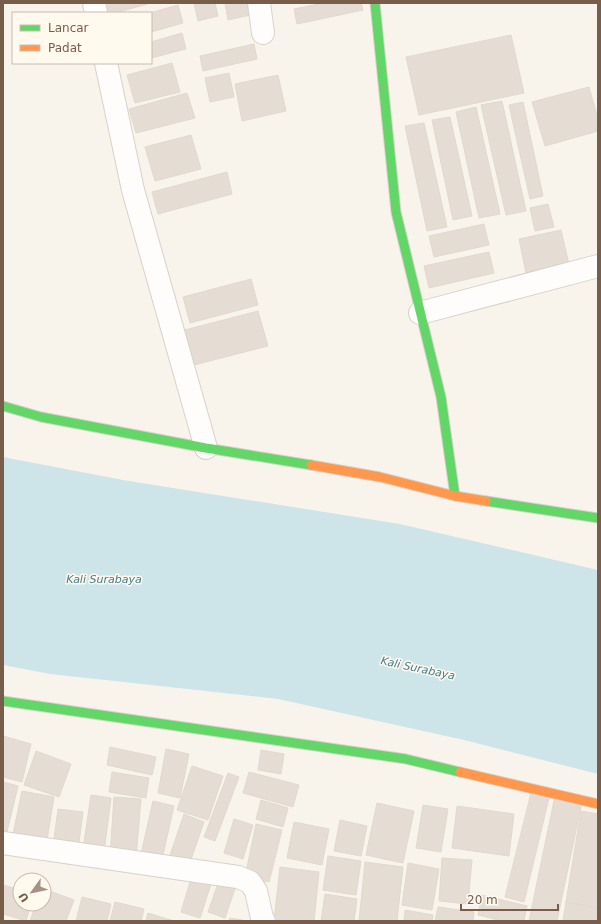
<svg xmlns="http://www.w3.org/2000/svg" width="601" height="924" viewBox="0 0 601 924" font-family="'DejaVu Sans',sans-serif">
<style>
.water{fill:#cde5e9}
.building{fill:#e5ddd3;stroke:#e1d8ce}
.lines{fill:none;stroke-linecap:round;stroke-linejoin:round}
.street-casing{stroke:#d7d1ca;stroke-width:24}
.fast-casing{stroke:#d8d1ca;stroke-width:11}
.slow-casing{stroke:#d8d1ca;stroke-width:11}
.street{stroke:#fefdfc;stroke-width:22}
.fast{stroke:#63d668;stroke-width:9}
.slow{stroke:#ff974d;stroke-width:9}
.labels{text-anchor:middle;stroke-width:3;stroke-linejoin:round;paint-order:stroke}
.water-label{font-size:11px;font-style:italic;fill:#437b8b;stroke:#fff9ee}
</style>
<rect width="100%" height="100%" fill="#f8f4ec"/>
<!-- water -->
<polygon class="water" points="3,457 123,480 400,524 598,570 598,774 464,740 278,699 50,674 3,665"/>
<!-- building -->
<g class="building">
<polygon points="104,3 151,3 115,13 106,13"/>
<polygon points="194,3 215,3 218,16 198,21"/>
<polygon points="225,3 253,3 255,14 228,20"/>
<polygon points="324,3 361,3 363,10 297,24 294,9"/>
<polygon points="178,5 183,23 151,32 151,13 150,13"/>
<polygon points="182,33 186,49 151,58 151,42"/>
<polygon points="511,35 524,93 419,115 406,57"/>
<polygon points="254,44 257,59 203,71 200,56"/>
<polygon points="172,63 180,92 135,103 127,75"/>
<polygon points="229,73 234,97 210,102 205,78"/>
<polygon points="278,75 286,111 242,121 235,84"/>
<polygon points="589,87 598,119 598,131 545,146 532,102"/>
<polygon points="187,93 195,118 136,133 129,109"/>
<polygon points="502,101 526,211 506,215 481,105"/>
<polygon points="523,102 543,196 530,199 509,105"/>
<polygon points="476,107 500,214 479,218 456,112"/>
<polygon points="450,117 472,216 453,220 432,120"/>
<polygon points="424,123 447,227 427,231 405,126"/>
<polygon points="191,135 201,169 155,181 145,147"/>
<polygon points="227,172 232,194 158,214 152,192"/>
<polygon points="548,204 554,227 535,231 530,208"/>
<polygon points="484,224 489,245 434,257 429,236"/>
<polygon points="561,230 569,264 526,273 519,239"/>
<polygon points="489,252 494,273 429,288 424,266"/>
<polygon points="251,279 258,305 190,323 183,297"/>
<polygon points="258,311 268,346 190,366 181,331"/>
<polygon points="3,736 31,744 22,782 3,777"/>
<polygon points="110,747 156,757 152,775 107,765"/>
<polygon points="166,749 189,754 180,798 158,793"/>
<polygon points="261,750 284,754 281,774 258,770"/>
<polygon points="36,751 71,764 59,797 24,785"/>
<polygon points="192,766 223,776 208,820 177,810"/>
<polygon points="112,772 149,778 146,798 109,792"/>
<polygon points="249,772 299,785 293,807 243,793"/>
<polygon points="228,773 239,777 215,841 204,837"/>
<polygon points="3,782 18,786 5,840 3,840"/>
<polygon points="22,791 54,797 46,846 12,839"/>
<polygon points="531,793 549,798 524,902 505,897"/>
<polygon points="91,795 111,798 104,852 83,849"/>
<polygon points="555,796 582,802 557,921 529,921"/>
<polygon points="114,797 141,799 136,858 110,856"/>
<polygon points="261,800 288,808 283,827 256,819"/>
<polygon points="153,801 174,806 162,859 141,854"/>
<polygon points="377,803 414,811 403,863 366,855"/>
<polygon points="423,805 448,809 441,852 416,848"/>
<polygon points="457,806 514,814 509,856 452,848"/>
<polygon points="58,809 83,812 78,850 53,846"/>
<polygon points="581,811 598,814 598,908 566,902"/>
<polygon points="184,814 204,822 188,868 168,861"/>
<polygon points="234,819 253,825 243,859 224,853"/>
<polygon points="340,820 367,826 361,856 334,851"/>
<polygon points="294,822 329,829 322,865 287,858"/>
<polygon points="256,824 282,830 269,882 245,877"/>
<polygon points="328,856 361,861 356,895 323,890"/>
<polygon points="442,858 472,860 468,904 439,901"/>
<polygon points="365,862 403,867 397,921 359,921"/>
<polygon points="408,863 439,869 432,910 402,905"/>
<polygon points="280,867 319,872 314,921 274,921"/>
<polygon points="192,875 212,881 200,918 181,912"/>
<polygon points="220,878 237,883 225,918 208,912"/>
<polygon points="3,885 20,890 20,904 31,904 26,921 3,914"/>
<polygon points="44,889 74,900 66,921 30,921 36,904 44,904"/>
<polygon points="325,894 357,899 354,921 321,921"/>
<polygon points="482,895 527,906 524,921 502,921 478,915"/>
<polygon points="82,897 111,904 107,921 76,921"/>
<polygon points="115,902 144,909 141,921 110,921"/>
<polygon points="566,902 598,908 598,921 563,921"/>
<polygon points="438,907 474,912 473,921 435,921"/>
<polygon points="405,910 433,915 432,921 404,921"/>
<polygon points="148,913 174,921 146,921"/>
<polygon points="230,918 247,921 229,921"/>
</g>
<g class="lines">
<defs>
<g id="street">
<polyline points="94,3 96,13"/>
<polyline points="259,3 263,33"/>
<polyline points="106,63 133,190 206,448"/>
<polyline points="420,313 598,266"/>
<polyline points="3,843 238,877 250,882 256,891 262,918 264,921"/>
</g>
<g id="fast">
<polyline points="375,3 396,212 441,397 455,496"/>
<polyline points="3,406 41,417 206,448 311,465"/>
<polyline points="486,501 598,518"/>
<polyline points="3,701 406,759 460,772"/>
</g>
<g id="slow">
<polyline points="311,465 380,477 455,496 486,501"/>
<polyline points="460,772 598,804"/>
</g>
</defs>
<!-- street casing -->
<use href="#street" class="street-casing"/>
<!-- fast casing -->
<use href="#fast" class="fast-casing"/>
<!-- slow casing -->
<use href="#slow" class="slow-casing"/>
<!-- street -->
<use href="#street" class="street"/>
<!-- fast -->
<use href="#fast" class="fast"/>
<!-- slow -->
<use href="#slow" class="slow"/>
</g>
<g class="labels">
<!-- water labels -->
<g class="water-label">
<text x="104" y="583">Kali Surabaya</text>
<text transform="translate(418 668) rotate(12)" y="4">Kali Surabaya</text>
</g>
</g>
<!-- border -->
<rect width="601" height="924" fill="none" stroke="#785d4a" stroke-width="8"/>
<!-- legend -->
<rect x="12" y="12" width="140" height="52" fill="#fff9ee" stroke="#c9bbac"/>
<rect x="20" y="25" width="20" height="6" fill="#63d668" stroke="#c9bbac"/>
<text x="48" y="32" font-size="12" fill="#785d4a">Lancar</text>
<rect x="20" y="45" width="20" height="6" fill="#ff974d" stroke="#c9bbac"/>
<text x="48" y="52" font-size="12" fill="#785d4a">Padat</text>
<!-- north arrow -->
<g transform="translate(32 892) rotate(237)"><circle r="19" fill="#fff9ee" stroke="#c9bbac"/>
<path d="M0-3L7 15L0 10L-7 15Z" fill="#a59283"/>
<text y="-6" font-size="11" font-weight="bold" text-anchor="middle" fill="#785d4a">U</text>
</g>
<!-- scale -->
<path d="M461 904v6h97v-6" fill="none" stroke="#785d4a" stroke-width="2"/>
<text x="467" y="904" font-size="12" fill="#785d4a" stroke="#fff9ee" stroke-width="3" paint-order="stroke">20 m</text>
</svg>
